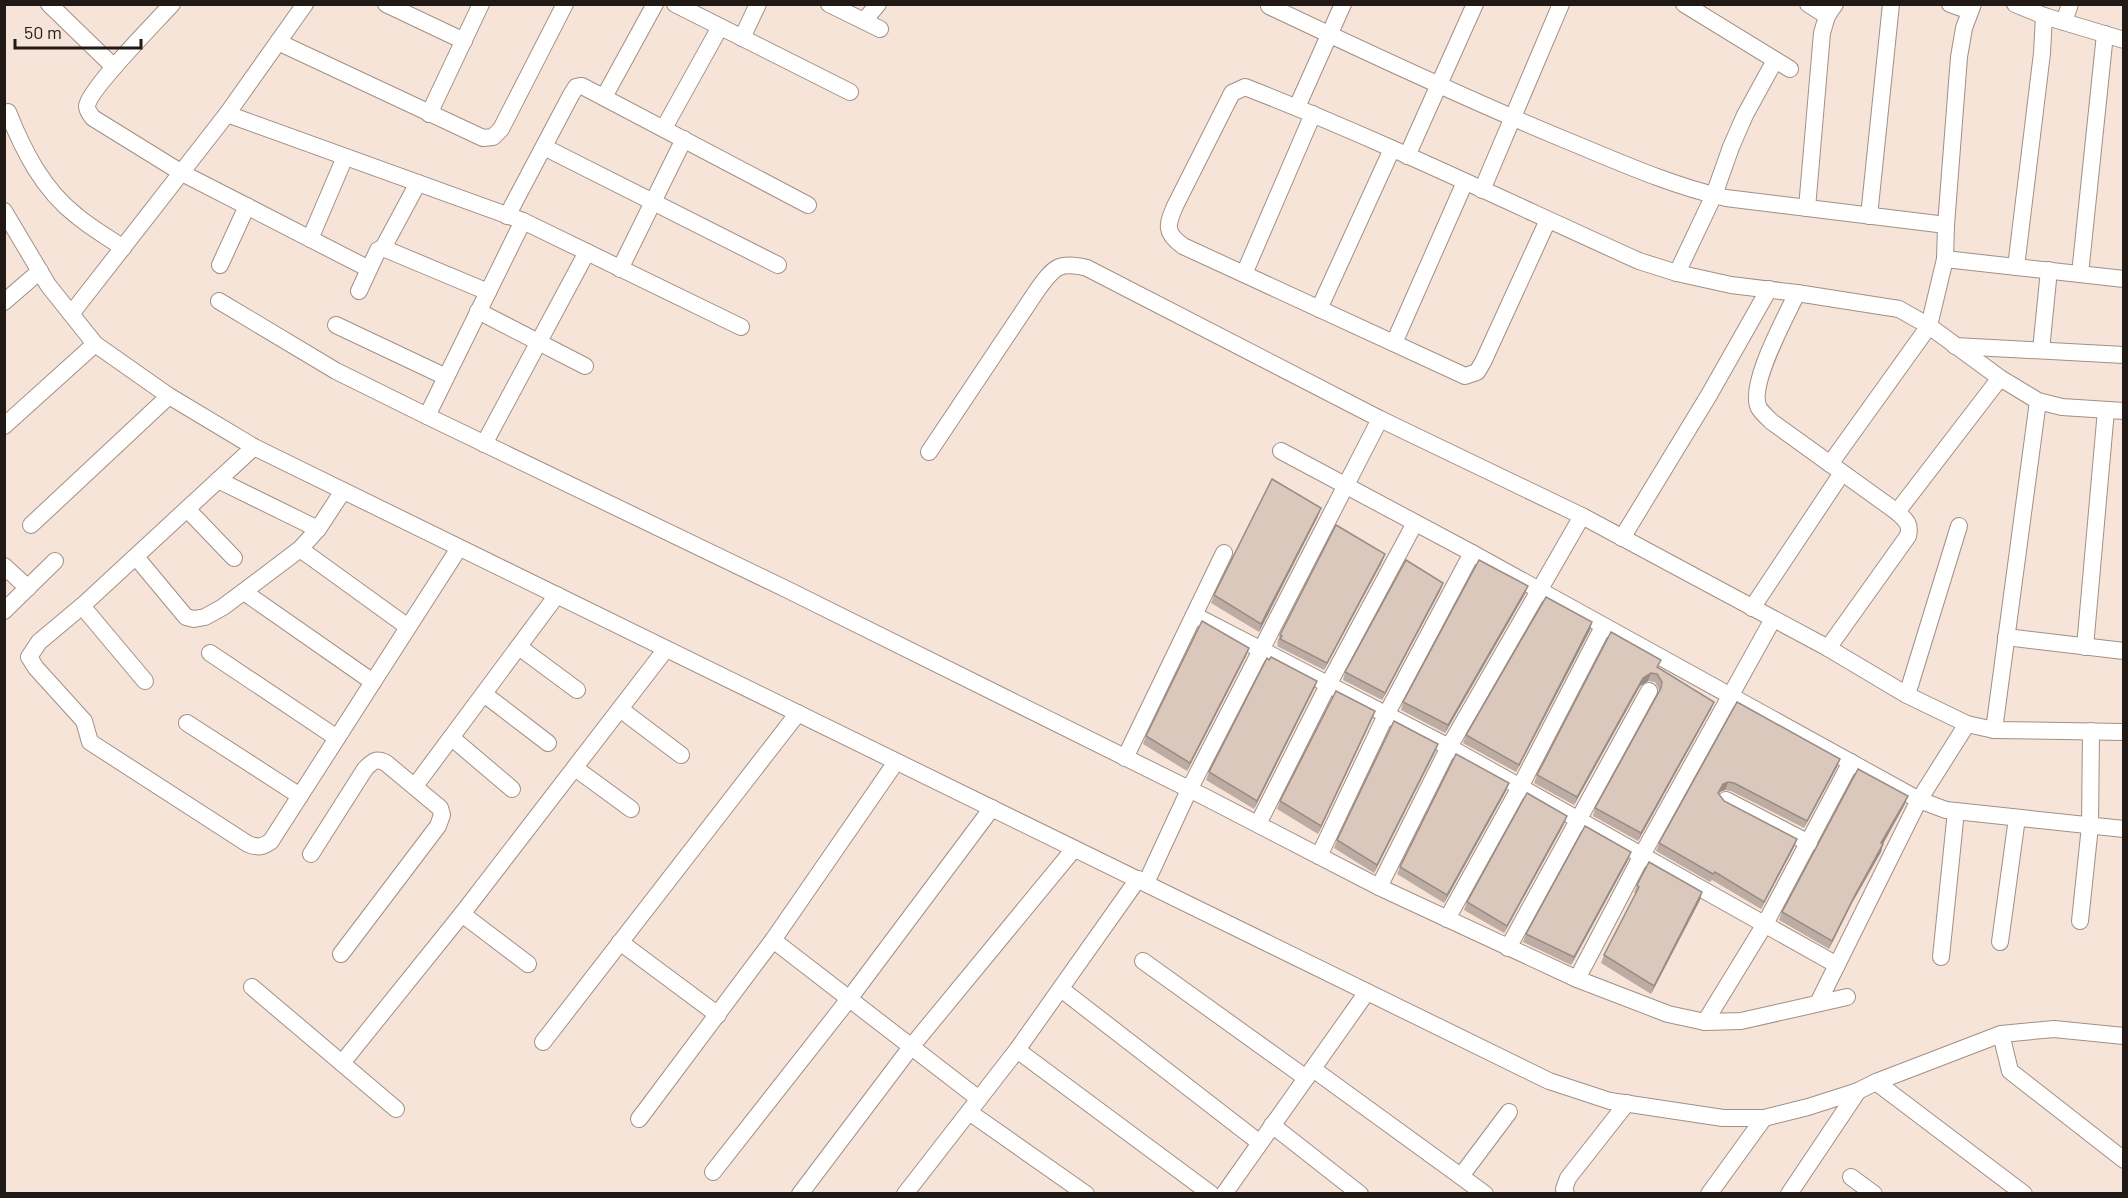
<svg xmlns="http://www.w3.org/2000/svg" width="2128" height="1198" viewBox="0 0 2128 1198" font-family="Barlow,sans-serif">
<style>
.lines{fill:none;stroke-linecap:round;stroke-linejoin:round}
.minor-casing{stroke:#a19085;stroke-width:18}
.minor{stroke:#fff;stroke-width:16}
.wall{fill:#bcaca3}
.shaded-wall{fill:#998c84}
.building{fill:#dbc8bd;stroke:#998c84;stroke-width:1.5}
</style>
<rect width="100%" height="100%" fill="#f7e4d9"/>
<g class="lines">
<defs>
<g id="minor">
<polyline points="49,4 114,67"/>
<path d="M172,4C157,21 89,89 87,106C87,111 90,114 93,118L182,173L369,269"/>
<polyline points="386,4 464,41"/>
<polyline points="675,4 850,92"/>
<polyline points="829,4 880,29"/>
<polyline points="1684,4 1790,69"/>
<polyline points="1808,4 1827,16"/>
<polyline points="1950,4 1970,11"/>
<polyline points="2015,4 2044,16 2124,40"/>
<path d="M1269,6C1368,53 1466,99 1568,141C1619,162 1672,186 1726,198L1946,225"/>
<polyline points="864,21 878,4"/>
<polyline points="2064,22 2070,4"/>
<polyline points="742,38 758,4"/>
<polyline points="278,42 483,138 493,137 501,129 565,4"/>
<polyline points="604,97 655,4"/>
<polyline points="1297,107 1343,4"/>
<path d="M8,112C23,150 43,190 77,216C91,228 108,237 123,248"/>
<polyline points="227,114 523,221 741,327"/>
<polyline points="429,114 481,4"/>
<polyline points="664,128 720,27"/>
<polyline points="544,147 778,265"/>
<polyline points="1407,156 1475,4"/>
<polyline points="1482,190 1561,4"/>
<polyline points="1807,208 1822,33 1827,16 1835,4"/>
<polyline points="4,211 48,285 95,344 169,396 254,447 1549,1081 1610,1101 1723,1118 1764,1118 1808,1107 1858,1091 1876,1082 2001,1034 2054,1029 2124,1036"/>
<polyline points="507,216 571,95 576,87 582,86 808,205"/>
<polyline points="1869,216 1891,4"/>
<path d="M1548,220L1483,362L1477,372L1465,376L1183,246C1164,232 1167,225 1175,206L1232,93L1245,87C1378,139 1508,202 1639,261L1677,273L1731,285L1797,293L1899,309L1929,326L2000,378L2038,401L2062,407L2124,411"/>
<polyline points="310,239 345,157"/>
<polyline points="383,248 418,183"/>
<polyline points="1945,259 2124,279"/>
<polyline points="220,265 247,206"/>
<polyline points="2016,267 2042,53 2044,16"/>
<polyline points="620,269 684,139"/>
<polyline points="1677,273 1714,195 1731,147 1745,115 1774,62"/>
<polyline points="1244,274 1313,114"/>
<polyline points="2080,274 2105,34"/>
<polyline points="359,291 378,250 383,248 488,292"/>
<path d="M1797,293C1787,315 1747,386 1759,408C1762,413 1768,418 1772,422L1897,512C1906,520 1911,524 1908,536L1828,648"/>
<polyline points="219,301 336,371 427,416 786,589 1205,797 1379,887 1577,979 1668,1014 1705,1022 1741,1021 1847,997"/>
<polyline points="4,302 40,271"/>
<polyline points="1319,309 1392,149"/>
<polyline points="478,311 585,366"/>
<polyline points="71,314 227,114 305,4"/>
<polyline points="336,325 446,377"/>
<polyline points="1394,343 1465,182"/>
<polyline points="1955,346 2124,355"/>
<polyline points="2041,350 2049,270"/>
<polyline points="427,416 523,221"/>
<polyline points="4,426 95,344"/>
<polyline points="484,444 587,252"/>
<path d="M254,447L82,606L39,642L29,657L36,668L84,721L90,742L248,844C258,848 263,847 271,841L459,548"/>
<polyline points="1281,451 1472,553 1919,800 1946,810 2124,829"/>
<path d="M929,452L1038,289C1054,267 1059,261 1087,268L1380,419"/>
<polyline points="1830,464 1929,326 1945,259 1946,225 1959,57 1964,28 1973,4"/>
<polyline points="218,480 318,529"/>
<polyline points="187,509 234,558"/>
<polyline points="1897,512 2000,378"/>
<polyline points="31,525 169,396"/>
<polyline points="1622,538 1709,395 1769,289"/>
<polyline points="300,549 408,627"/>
<polyline points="136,557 186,617 194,619 205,617 223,607 300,549 318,529 343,491"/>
<polyline points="4,566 28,588"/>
<polyline points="244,592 373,682"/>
<polyline points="82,606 145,681"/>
<polyline points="1752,608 1842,473"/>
<polyline points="4,611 55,561"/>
<polyline points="1194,615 1449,747 1837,965"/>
<polyline points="2006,637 2124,651"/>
<polyline points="519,647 577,690"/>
<polyline points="2085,647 2106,410"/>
<polyline points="210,653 337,738"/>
<polyline points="484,694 548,743"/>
<polyline points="1907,695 1959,526"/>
<polyline points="620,709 681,755"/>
<polyline points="187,723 300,796"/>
<polyline points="1994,730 2038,401"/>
<polyline points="452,738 512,789"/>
<polyline points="1125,758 1224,553"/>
<polyline points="575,768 631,809"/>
<polyline points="415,786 557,595"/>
<polyline points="1726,800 1809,843"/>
<polyline points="1258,824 1328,685 1415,523"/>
<path d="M311,854L365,769C373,761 376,758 386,763L440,808L442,815L438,826L341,954"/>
<polyline points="1319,856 1386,715 1472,553"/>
<polyline points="1146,883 1189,790 1380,419 1582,516 1828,648 1907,695 1967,724 1994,730 2124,732"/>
<polyline points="1379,887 1449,747 1582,516"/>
<polyline points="462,914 528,964"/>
<polyline points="1447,919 1520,787 1603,627"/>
<polyline points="2080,921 2090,826 2091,731"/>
<polyline points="773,940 979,1099"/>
<polyline points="620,942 718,1015"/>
<polyline points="2000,942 2017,818"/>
<polyline points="1508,948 1649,691"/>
<polyline points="1941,957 1956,811"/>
<polyline points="1143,961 1306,1078"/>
<polyline points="1577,979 1642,855 1773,619"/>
<polyline points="252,987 396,1109"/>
<polyline points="1061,989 1260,1143"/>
<polyline points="1818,1003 1919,800 1967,724"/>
<polyline points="1705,1022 1765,924 1851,762"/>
<polyline points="2001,1034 2010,1071 2124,1160"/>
<polyline points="543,1042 798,713"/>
<polyline points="1017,1050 1211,1194"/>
<polyline points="342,1063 462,914 666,649"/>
<polyline points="1313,1069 1485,1194"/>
<polyline points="1876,1082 2024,1194"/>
<polyline points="969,1112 1086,1194"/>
<polyline points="639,1119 773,940 896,762"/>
<polyline points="1272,1125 1360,1194"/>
<polyline points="713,1172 849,999 992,808"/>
<polyline points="1461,1176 1509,1112"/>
<polyline points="1851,1177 1874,1194"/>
<polyline points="800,1194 911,1047 1074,849"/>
<polyline points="905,1194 1017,1050 1138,879"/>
<polyline points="1224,1194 1367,992"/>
<polyline points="1566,1194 1564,1189 1568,1178 1627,1103"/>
<polyline points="1709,1194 1764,1118"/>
<polyline points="1789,1194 1858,1091"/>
</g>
</defs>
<!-- minor casing -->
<use href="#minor" class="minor-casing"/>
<!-- minor -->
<use href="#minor" class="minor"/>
</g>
<!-- wall -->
<g class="wall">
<polygon points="1318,516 1259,632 1211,603 1214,595"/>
<polygon points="1385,554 1382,562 1324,670 1277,646 1278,644 1277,643 1280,635"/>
<polygon points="1443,583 1440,591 1382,700 1343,680 1345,672"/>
<polygon points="1525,594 1445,733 1401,710 1403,702"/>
<polygon points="1590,630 1516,772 1463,743 1466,735"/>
<polygon points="1611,632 1659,668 1714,702 1711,709 1638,841 1593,816 1595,808 1659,692 1659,690 1655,682 1648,681 1640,686 1574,805 1534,783 1537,775"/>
<polygon points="1249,648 1246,656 1187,771 1143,744 1146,736"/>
<polygon points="1317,681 1314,689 1254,809 1206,780 1209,772"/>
<polygon points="1737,702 1837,767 1804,828 1731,791 1725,790 1720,792 1719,794 1724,801 1794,847 1761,909 1712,880 1710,882 1656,851 1659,843"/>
<polygon points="1372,719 1318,834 1277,809 1280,801"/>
<polygon points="1438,744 1435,752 1374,873 1334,848 1337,840"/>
<polygon points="1506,791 1444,903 1397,874 1400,867"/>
<polygon points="1905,804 1883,844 1881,852 1852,903 1829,949 1779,920 1782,912"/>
<polygon points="1567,816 1564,824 1504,933 1464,910 1467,902"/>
<polygon points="1631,852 1628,860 1571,965 1523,942 1526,934"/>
<polygon points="1637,885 1702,892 1700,900 1651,994 1601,963 1604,955 1636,894 1634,893"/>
</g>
<!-- shaded-wall -->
<g class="shaded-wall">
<polygon points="1321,508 1318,516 1259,632 1261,624"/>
<polygon points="1385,554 1382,562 1324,670 1327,663"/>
<polygon points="1443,583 1440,591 1382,700 1385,693"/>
<polygon points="1528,586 1525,594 1445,733 1448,725"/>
<polygon points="1592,622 1590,630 1516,772 1519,765"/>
<polygon points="1249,648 1246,656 1187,771 1190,763"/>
<polygon points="1651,673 1648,681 1640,686 1574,805 1577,797 1643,678"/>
<polygon points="1317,681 1314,689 1254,809 1257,801"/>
<polygon points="1714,702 1711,709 1638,841 1641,833"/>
<polygon points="1375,711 1372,719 1318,834 1321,826"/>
<polygon points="1438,744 1435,752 1374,873 1377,865"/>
<polygon points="1840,759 1837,767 1804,828 1807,821"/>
<polygon points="1728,782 1725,790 1720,792 1716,801 1723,784"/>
<polygon points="1509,783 1506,791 1444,903 1447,895"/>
<polygon points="1908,796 1905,804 1879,851 1881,843"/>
<polygon points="1567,816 1564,824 1504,933 1507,926"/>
<polygon points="1797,839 1794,847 1761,909 1764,902"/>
<polygon points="1883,844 1881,852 1852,903 1829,949 1832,941 1855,895"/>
<polygon points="1631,852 1628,860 1571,965 1574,957"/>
<polygon points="1702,892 1700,900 1651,994 1654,986"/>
</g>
<!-- building -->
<g class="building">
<polygon points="1272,479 1321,508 1261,624 1214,595"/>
<polygon points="1336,525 1385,554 1327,663 1280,639 1282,636 1280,635"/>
<polygon points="1406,560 1443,583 1385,693 1345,672"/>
<polygon points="1479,560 1528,586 1448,725 1403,702"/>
<polygon points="1546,597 1592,622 1519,765 1466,735"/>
<polygon points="1202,621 1249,648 1190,763 1146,736"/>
<polygon points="1611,632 1661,660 1657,667 1714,702 1641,833 1595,808 1661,688 1662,682 1657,674 1651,673 1643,678 1577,797 1537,775"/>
<polygon points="1271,657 1317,681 1257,801 1209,772 1267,658 1269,660"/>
<polygon points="1336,691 1375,711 1321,826 1280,801"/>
<polygon points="1737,702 1840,759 1807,821 1734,783 1728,782 1723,784 1718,793 1724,801 1797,839 1764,902 1715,872 1713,874 1659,843"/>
<polygon points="1394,721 1438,744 1377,865 1337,840"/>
<polygon points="1456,754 1509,783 1447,895 1400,867"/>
<polygon points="1858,769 1908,796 1881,843 1883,844 1855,895 1832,941 1782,912"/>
<polygon points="1527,793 1567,816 1507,926 1467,902"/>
<polygon points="1585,826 1631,852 1574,957 1526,934"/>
<polygon points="1649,862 1702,892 1654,986 1604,955 1639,887 1637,885"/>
</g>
<!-- border -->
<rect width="2128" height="1198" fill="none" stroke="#201915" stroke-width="12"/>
<!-- scale -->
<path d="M15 39v9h126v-9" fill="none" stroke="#201915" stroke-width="3"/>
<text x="24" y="39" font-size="18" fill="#201915" stroke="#f7e4d9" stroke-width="4.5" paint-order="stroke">50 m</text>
</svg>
